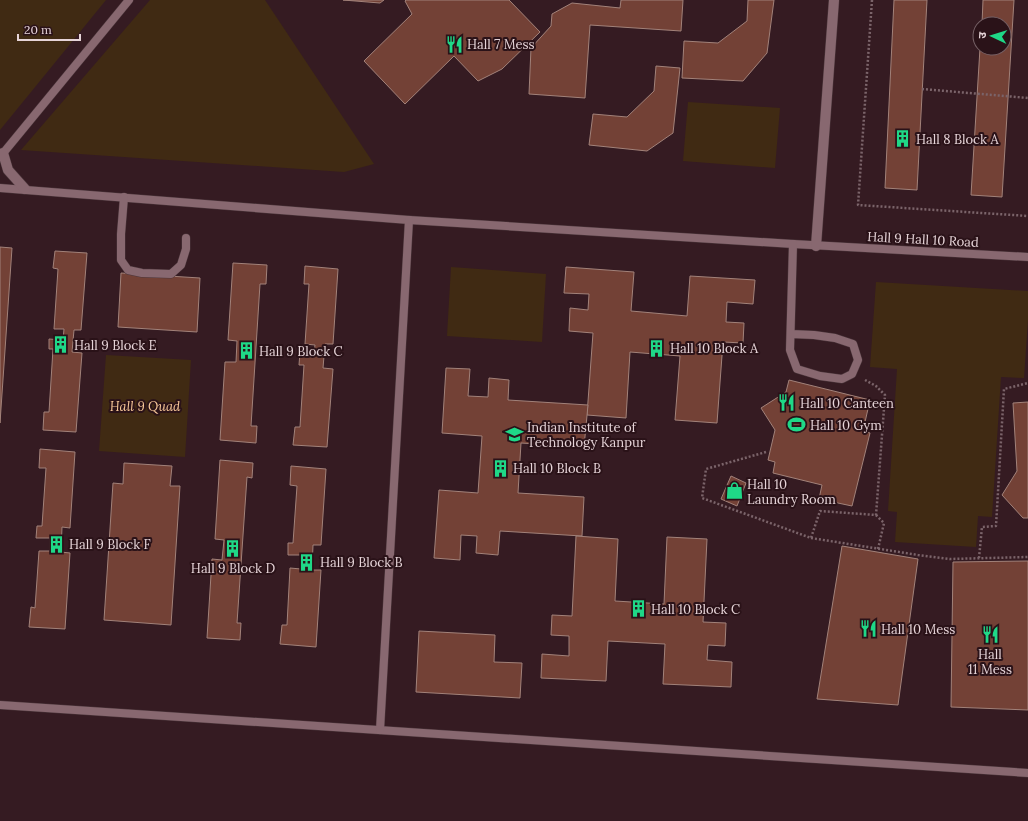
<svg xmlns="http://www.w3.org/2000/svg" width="1028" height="821" viewBox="0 0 1028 821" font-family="Lora,'Noto Sans Devanagari',serif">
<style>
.green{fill:#402a13}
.building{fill:#734136;stroke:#a2827a}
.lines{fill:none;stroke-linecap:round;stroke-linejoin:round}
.service-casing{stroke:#4c373c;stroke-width:9}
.minor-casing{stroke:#4c373c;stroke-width:11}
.path{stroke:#7b646a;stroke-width:2.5;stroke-dasharray:2 2;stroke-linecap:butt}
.service{stroke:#886870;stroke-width:8}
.minor{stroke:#886870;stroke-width:10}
.labels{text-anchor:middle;stroke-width:4;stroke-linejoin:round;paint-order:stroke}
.poi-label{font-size:13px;fill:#e6d4d8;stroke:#2a1218;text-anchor:start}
.street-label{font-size:13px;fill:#e6d4d8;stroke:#2a1218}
.park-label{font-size:13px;font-style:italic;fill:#f7c798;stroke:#2a1218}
</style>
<rect width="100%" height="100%" fill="#351b22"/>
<!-- green -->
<g class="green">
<polygon points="0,0 106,0 0,130"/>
<polygon points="150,0 265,0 374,164 344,172 21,150"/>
<polygon points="688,102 780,108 775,168 683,161"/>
<polygon points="451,267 546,274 542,342 447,336"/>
<polygon points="876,282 1028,291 1028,320 1024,378 1001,377 992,517 978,516 976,547 895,542 897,512 888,511 897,369 870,367"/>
<polygon points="106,355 191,360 185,457 99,451"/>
</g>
<!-- building -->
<g class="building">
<polygon points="343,0 384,0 380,3"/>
<polygon points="406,0 509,0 540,32 502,69 478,81 454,56 405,104 364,61 412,14 405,1"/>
<polygon points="621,0 683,0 681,31 590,25 585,98 529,94 531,48 551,26 552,14 572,3 620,8"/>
<polygon points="748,0 774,0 767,53 743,81 682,78 684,41 718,43 747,21"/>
<polygon points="894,0 927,0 917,190 885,188"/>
<polygon points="983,0 1014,0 1002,197 971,195 980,48 1004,48 1004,24 982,24"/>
<polygon points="656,66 680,68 673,133 647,151 589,145 593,114 627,117 654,91"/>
<polygon points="0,247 12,248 0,423"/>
<polygon points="55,251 87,253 81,330 74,330 72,352 82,353 76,432 43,430 44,412 49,412 53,349 49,349 49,339 63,340 64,329 54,329 58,269 53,268"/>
<polygon points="233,263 267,265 266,284 260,284 251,426 257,426 256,443 220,440 225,362 236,362 237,341 228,340"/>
<polygon points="305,266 338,269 333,344 325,344 323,368 333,369 327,447 293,445 295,427 300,427 304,365 299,365 300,352 314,353 315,345 305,344 309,284 304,284"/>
<polygon points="566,267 634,272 631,311 687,316 690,276 755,280 753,304 727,302 726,322 744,323 743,343 723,342 717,423 675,420 680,356 630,352 626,418 587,415 593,333 569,331 570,308 588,310 589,294 564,293"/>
<polygon points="121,273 200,278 197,332 118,327"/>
<polygon points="446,368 470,369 468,396 488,397 489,378 509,380 508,400 588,405 584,447 521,443 518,493 584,497 582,536 500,531 498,555 476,553 477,536 461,535 460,560 434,558 439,490 478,493 482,436 442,433"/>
<polygon points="789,380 870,400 863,431 870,433 852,506 819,499 822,485 773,473 775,462 768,460 775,430 761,408 786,392"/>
<polygon points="1028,402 1028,518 1023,518 1002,495 1017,471 1013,403"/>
<polygon points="40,449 75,452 70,528 62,527 61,552 70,553 65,629 29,627 31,607 35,608 39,551 50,551 50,538 36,538 37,526 42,526 46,468 39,468"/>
<polygon points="220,460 253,463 252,478 247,477 237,623 241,623 240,640 207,638 212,559 222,560 224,540 215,539"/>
<polygon points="124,463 172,466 170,486 180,486 171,625 104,620 113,483 123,484"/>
<polygon points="291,466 326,469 321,545 313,545 312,570 321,570 316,647 280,644 282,625 287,625 290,568 301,569 302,555 288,555 288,543 293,543 297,486 290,485"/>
<polygon points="731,476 746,483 737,506 721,499"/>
<polygon points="576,536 618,539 615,601 664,604 667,537 707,539 703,622 726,623 725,646 708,645 707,660 732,662 731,687 663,684 665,644 608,641 606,681 541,678 542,654 569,656 569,636 551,635 552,615 572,616"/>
<polygon points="842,546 918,559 898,705 817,699"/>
<polygon points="1028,561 1028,710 951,707 953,562"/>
<polygon points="419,631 495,635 494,662 522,663 520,698 416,692"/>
</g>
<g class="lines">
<defs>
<g id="service">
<polyline points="0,157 129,0"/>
<polyline points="0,188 409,220 793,244 1028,257"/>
<polyline points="124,197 121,234 121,260 128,270 142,273 171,274 181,265 186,249 186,238"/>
<polyline points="791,334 814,335 835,338 853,344 858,360 852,374 842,379 820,376 797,369 790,350 793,244"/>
<polyline points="0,705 1028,773"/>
<polyline points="380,730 409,220"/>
</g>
<g id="minor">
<polyline points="3,153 8,170 25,189"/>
<polyline points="816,246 834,0"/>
</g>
</defs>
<!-- service casing -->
<use href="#service" class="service-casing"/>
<!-- minor casing -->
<use href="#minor" class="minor-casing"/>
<!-- path -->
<g class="path">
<polyline points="872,0 858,205 1028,216"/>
<polyline points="922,89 1028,98"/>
<polyline points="766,452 706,469 702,498 811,538 820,511 876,515 885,395 876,386 865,380"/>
<polyline points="876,515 884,523 878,549"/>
<polyline points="811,538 918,555 950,559 1028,557"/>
<polyline points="979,558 982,527 996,526 1004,389 1028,383"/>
</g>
<!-- service -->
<use href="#service" class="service"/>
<!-- minor -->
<use href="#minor" class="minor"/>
</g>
<!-- icons -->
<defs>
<symbol id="restaurant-bare" viewBox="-9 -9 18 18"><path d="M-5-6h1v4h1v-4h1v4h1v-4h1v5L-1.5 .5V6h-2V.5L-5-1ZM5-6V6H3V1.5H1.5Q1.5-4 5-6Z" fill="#1fd887" stroke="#2a1218" stroke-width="2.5" paint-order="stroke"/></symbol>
<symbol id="building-bare" viewBox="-9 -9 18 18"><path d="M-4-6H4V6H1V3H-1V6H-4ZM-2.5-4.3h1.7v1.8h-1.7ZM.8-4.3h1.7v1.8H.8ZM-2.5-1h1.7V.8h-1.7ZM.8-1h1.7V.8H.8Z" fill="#1fd887" stroke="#2a1218" stroke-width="2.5" paint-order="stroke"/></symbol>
<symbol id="stadium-bare" viewBox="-9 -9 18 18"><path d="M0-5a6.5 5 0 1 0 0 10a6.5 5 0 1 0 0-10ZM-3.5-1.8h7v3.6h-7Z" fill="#1fd887" stroke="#2a1218" stroke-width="2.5" paint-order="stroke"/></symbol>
<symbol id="university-bare" viewBox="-9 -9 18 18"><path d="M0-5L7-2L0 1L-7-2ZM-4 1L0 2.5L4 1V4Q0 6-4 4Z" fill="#1fd887" stroke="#2a1218" stroke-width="2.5" paint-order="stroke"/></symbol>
<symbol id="shop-bare" viewBox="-9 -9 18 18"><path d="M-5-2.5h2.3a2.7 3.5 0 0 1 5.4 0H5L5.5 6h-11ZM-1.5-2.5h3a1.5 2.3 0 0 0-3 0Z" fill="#1fd887" stroke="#2a1218" stroke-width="2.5" paint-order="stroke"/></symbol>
</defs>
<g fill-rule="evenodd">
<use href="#restaurant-bare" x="442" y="32" width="25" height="25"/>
<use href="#building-bare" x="890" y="126" width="25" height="25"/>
<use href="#building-bare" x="48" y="332" width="25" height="25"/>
<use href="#building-bare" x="644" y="336" width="25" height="25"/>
<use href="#building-bare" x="234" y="338" width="25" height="25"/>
<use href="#restaurant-bare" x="774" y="390" width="25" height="25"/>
<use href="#stadium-bare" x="784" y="412" width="25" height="25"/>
<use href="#university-bare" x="502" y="422" width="25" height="25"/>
<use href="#building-bare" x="488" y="456" width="25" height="25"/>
<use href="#shop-bare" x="722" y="478" width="25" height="25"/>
<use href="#building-bare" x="44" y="532" width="25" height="25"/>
<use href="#building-bare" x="220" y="536" width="25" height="25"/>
<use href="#building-bare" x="294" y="550" width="25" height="25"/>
<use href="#building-bare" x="626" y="596" width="25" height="25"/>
<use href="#restaurant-bare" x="856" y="616" width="25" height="25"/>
<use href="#restaurant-bare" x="978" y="622" width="25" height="25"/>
</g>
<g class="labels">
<!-- poi labels -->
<g class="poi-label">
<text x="467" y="49">Hall 7 Mess</text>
<text x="916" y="144">Hall 8 Block A</text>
<text x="74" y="350">Hall 9 Block E</text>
<text x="670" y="353">Hall 10 Block A</text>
<text x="259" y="356">Hall 9 Block C</text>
<text x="800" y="408">Hall 10 Canteen</text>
<text x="810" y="430">Hall 10 Gym</text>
<text x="527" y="432">Indian Institute of<tspan x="527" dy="15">Technology Kanpur</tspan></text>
<text x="513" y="473">Hall 10 Block B</text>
<text x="747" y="489">Hall 10<tspan x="747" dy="15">Laundry Room</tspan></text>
<text x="69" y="549">Hall 9 Block F</text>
<text x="320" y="567">Hall 9 Block B</text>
<text x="233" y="573" text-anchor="middle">Hall 9 Block D</text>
<text x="651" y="614">Hall 10 Block C</text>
<text x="881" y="634">Hall 10 Mess</text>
<text x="990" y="659" text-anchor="middle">Hall<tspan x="990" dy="15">11 Mess</tspan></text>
</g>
<!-- street labels -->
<g class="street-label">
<text transform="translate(923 239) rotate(3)" y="5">Hall 9 Hall 10 Road</text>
</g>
<!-- park labels -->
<g class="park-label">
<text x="145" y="411">Hall 9 Quad</text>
</g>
</g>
<!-- north arrow -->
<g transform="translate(992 36) rotate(274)"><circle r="19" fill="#2a1218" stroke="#756065"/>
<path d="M0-3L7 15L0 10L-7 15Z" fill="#1fd887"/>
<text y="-6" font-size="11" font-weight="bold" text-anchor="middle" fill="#e6d4d8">उ</text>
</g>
<!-- scale -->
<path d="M18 34v6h62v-6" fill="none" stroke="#e6d4d8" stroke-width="2"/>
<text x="24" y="34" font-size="12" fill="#e6d4d8" stroke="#2a1218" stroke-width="3" paint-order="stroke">20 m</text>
</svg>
